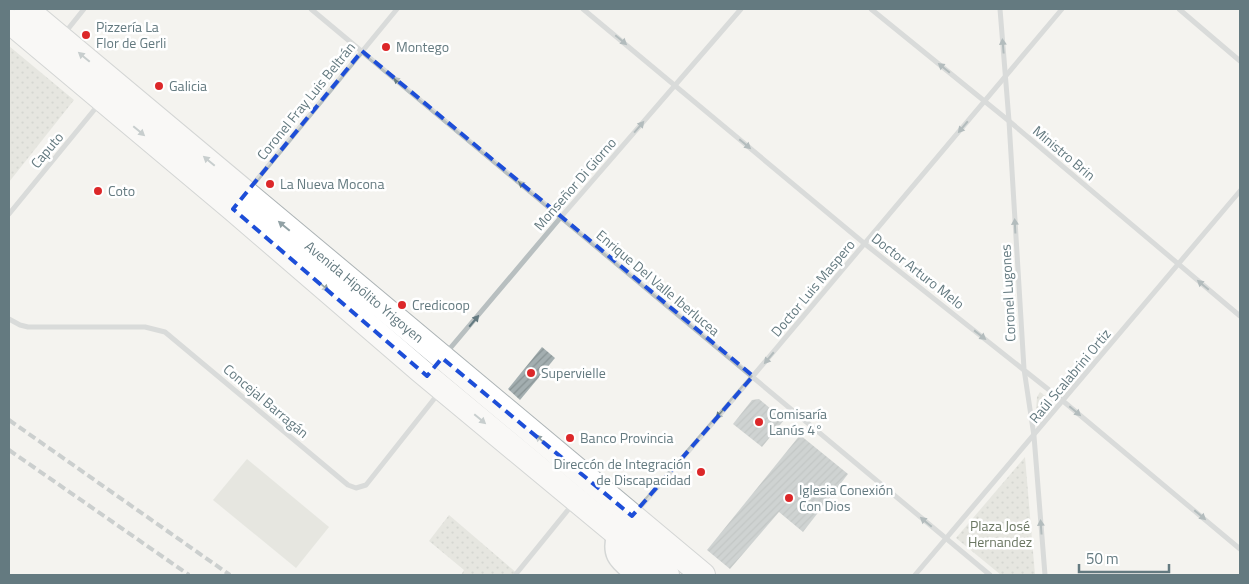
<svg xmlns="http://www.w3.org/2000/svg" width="1249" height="584" viewBox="0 0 1249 584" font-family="'Titillium Web',sans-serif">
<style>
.grass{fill:url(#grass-dots)}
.garden{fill:#d4d8cf}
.building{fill:url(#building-hatch)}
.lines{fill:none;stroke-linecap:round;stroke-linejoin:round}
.secondary-casing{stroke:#adb5b7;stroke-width:24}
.primary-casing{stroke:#acb3b5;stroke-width:26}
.street{stroke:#b8bfc0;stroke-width:5}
.secondary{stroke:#fff;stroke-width:21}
.primary{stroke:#fff;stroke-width:24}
.rail{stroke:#9aa4a7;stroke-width:4;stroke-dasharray:8 4;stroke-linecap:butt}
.oneway{fill:#647a80}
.oneway2{fill:#92a2a6}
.marked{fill:none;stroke:#1d4ed8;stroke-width:4;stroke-dasharray:10 6;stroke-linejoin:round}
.poi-dot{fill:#dc2729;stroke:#fff;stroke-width:2}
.labels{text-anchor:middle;stroke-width:5;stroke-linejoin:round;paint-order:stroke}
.poi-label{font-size:14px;fill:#647a80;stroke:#fff;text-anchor:start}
.street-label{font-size:14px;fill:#647a80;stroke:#fff}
.park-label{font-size:14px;fill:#6b7762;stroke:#fff}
</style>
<defs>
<pattern id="grass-dots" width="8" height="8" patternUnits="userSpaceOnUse" patternTransform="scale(1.25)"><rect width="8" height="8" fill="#d4d8cf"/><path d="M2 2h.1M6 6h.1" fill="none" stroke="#b0b4ad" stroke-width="1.8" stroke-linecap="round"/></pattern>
<pattern id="building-hatch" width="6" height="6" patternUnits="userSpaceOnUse" patternTransform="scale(1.25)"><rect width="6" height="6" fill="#a3aeb0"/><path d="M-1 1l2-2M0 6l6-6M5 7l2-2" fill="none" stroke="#889394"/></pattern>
</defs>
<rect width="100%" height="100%" fill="#f4f3ef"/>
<!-- grass -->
<g class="grass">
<polygon points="9,46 74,100 9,182"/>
<polygon points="1040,392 1053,402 1041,414 1036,411 1037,397"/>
<polygon points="1025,457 1035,575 1001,575 956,538"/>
<polygon points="449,515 519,575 461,575 464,570 429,541"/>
</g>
<!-- garden -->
<polygon class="garden" points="247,459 329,527 296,568 213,500"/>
<!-- building -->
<g class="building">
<polygon points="542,347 555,358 520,400 508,389"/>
<polygon points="759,399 784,420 762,447 733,424 752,400"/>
<polygon points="800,435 848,474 803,532 779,512 730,569 707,550"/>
</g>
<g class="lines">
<defs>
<path id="secondary" d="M618,534C611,557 622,561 638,575"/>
<g id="primary">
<path id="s1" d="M26,9L703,575"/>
<polyline points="9,21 233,209 421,371 667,575"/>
</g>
</defs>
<!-- secondary casing -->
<use href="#secondary" class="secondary-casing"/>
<!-- primary casing -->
<use href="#primary" class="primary-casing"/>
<!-- street -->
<g class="street">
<polyline points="311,9 990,575"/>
<polyline points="583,9 865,244 1063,401 1240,549"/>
<polyline points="871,9 1009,121 1240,316"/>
<polyline points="1000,9 1009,121 1024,369 1034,436 1045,575"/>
<polyline points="1179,9 1240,61"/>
<polyline points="64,34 84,9"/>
<polyline points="250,188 397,9"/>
<polyline points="9,214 99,104"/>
<polyline points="9,319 20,325 28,327 145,327 165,332 348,485 356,488 366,485 438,394"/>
<polyline points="447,352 561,217 741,9"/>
<polyline points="636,512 753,376 1062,9"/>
<polyline points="516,574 572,505"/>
<polyline points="915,575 1240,191"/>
</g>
<!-- secondary -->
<use href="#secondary" class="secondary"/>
<!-- primary -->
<use href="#primary" class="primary"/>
<!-- rail -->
<g class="rail">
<polyline points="9,420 230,575"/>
<polyline points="9,450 189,575"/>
</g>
</g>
<!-- one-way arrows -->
<defs><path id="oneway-solid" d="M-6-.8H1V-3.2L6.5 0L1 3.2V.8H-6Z" transform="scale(1.25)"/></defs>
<g class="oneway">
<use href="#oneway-solid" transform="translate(621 40) rotate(40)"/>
<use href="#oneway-solid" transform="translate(1003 46) rotate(-95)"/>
<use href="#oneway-solid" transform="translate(944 68) rotate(-141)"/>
<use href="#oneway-solid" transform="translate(399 82) rotate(-140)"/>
<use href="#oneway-solid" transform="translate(639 127) rotate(-49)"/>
<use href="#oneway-solid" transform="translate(963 127) rotate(130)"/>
<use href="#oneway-solid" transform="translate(745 144) rotate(40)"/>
<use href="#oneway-solid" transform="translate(524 186) rotate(-140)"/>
<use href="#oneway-solid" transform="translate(1015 226) rotate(-93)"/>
<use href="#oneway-solid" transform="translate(1203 285) rotate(-140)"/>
<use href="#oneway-solid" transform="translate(474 321) rotate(-50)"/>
<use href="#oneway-solid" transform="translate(980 335) rotate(38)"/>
<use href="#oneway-solid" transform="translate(769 358) rotate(130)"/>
<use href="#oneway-solid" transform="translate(1075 411) rotate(40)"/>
<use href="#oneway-solid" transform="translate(721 413) rotate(131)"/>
<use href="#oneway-solid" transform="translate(1200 515) rotate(40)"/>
<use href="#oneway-solid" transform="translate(926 522) rotate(-140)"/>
<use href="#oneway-solid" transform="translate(1041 527) rotate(-94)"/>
</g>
<g class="oneway2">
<use href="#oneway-solid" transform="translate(84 57) rotate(-140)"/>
<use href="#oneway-solid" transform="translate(139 131) rotate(40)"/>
<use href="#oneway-solid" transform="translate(209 161) rotate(-140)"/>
<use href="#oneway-solid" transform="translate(284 226) rotate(-140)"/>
<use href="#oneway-solid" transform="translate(323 286) rotate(41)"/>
<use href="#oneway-solid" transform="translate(480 419) rotate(40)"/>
<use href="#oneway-solid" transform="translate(541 440) rotate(-140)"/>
</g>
<!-- marked area -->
<path d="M0 0H1249V584H0ZM362,51L753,376L632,516L442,358L427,376L233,209Z" fill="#f4f3ef" fill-opacity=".55" fill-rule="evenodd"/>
<path class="marked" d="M362,51L753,376L632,516L442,358L427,376L233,209Z"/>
<!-- markers -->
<g class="poi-dot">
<circle cx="86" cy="35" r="5"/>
<circle cx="386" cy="47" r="5"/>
<circle cx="159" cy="86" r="5"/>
<circle cx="270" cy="184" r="5"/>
<circle cx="98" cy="191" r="5"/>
<circle cx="402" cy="305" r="5"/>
<circle cx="531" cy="373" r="5"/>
<circle cx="759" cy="422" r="5"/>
<circle cx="570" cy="438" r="5"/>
<circle cx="701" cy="472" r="5"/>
<circle cx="789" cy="498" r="5"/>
</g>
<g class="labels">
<!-- poi labels -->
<g class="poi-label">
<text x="96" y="32">Pizzería La<tspan x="96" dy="16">Flor de Gerli</tspan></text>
<text x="396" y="52">Montego</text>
<text x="169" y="91">Galicia</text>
<text x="280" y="189">La Nueva Mocona</text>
<text x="108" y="196">Coto</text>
<text x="412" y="310">Credicoop</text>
<text x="541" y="378">Supervielle</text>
<text x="769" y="419">Comisaría<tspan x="769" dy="16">Lanús 4°</tspan></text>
<text x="580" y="443">Banco Provincia</text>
<text x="691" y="469" text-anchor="end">Direccón de Integración<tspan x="691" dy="16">de Discapacidad</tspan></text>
<text x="799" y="495">Iglesia Conexión<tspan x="799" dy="16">Con Dios</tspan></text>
</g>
<!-- street labels -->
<g class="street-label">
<text transform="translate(306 101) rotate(-51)" y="5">Coronel Fray Luis Beltrán</text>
<text transform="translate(47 150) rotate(-50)" y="5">Caputo</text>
<text transform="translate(1064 153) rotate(40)" y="5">Ministro Brin</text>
<text transform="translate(575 184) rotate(-49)" y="5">Monseñor Di Giorno</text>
<text transform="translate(918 271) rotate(38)" y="5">Doctor Arturo Melo</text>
<text transform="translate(658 283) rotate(40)" y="5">Enrique Del Valle Iberlucea</text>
<text transform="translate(813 288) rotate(-50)" y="5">Doctor Luis Maspero</text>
<text dy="5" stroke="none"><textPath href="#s1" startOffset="441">Avenida Hipólito Yrigoyen</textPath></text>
<text transform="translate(1008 293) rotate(-93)" y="5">Coronel Lugones</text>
<text transform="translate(1070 376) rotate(-50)" y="5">Raúl Scalabrini Ortiz</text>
<text transform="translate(266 401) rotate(40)" y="5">Concejal Barragán</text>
</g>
<!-- park labels -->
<g class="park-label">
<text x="1000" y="531">Plaza José<tspan x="1000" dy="16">Hernandez</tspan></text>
</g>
</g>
<!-- border -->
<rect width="1249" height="584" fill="none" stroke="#647a80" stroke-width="20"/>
<!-- scale -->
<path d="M1079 564v8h90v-8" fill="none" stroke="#647a80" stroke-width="2.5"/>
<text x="1086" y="564" font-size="15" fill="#647a80" stroke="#ffffff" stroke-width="4" paint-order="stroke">50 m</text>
</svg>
